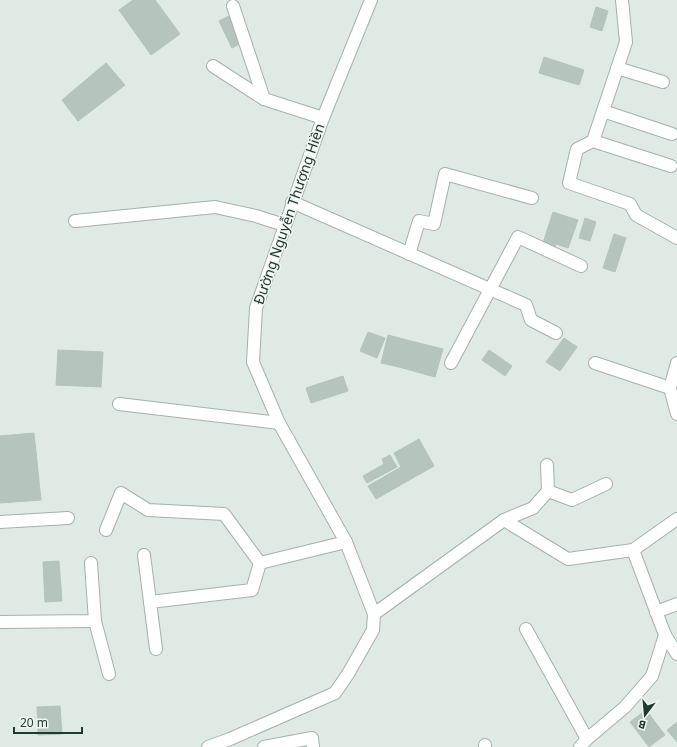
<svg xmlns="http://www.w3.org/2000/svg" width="677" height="747" viewBox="0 0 677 747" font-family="'Noto Sans',sans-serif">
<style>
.building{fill:#b5c5bd;stroke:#b3c4bb}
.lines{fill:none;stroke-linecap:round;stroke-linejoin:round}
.minor-casing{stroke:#a3b2aa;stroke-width:14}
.minor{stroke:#fff;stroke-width:12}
.labels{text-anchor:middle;stroke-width:3;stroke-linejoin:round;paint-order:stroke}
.street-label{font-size:14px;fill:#213a30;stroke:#f0f7f3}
</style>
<rect width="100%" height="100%" fill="#e0eae4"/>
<!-- building -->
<g class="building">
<polygon points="133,0 155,0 180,34 151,55 119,10"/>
<polygon points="596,7 608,11 602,31 590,27"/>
<polygon points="231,15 244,42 232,48 219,21"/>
<polygon points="544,57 584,70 579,85 539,73"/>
<polygon points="106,63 125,85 78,121 62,100"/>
<polygon points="553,212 565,216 555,247 543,243"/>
<polygon points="565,216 578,220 568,248 556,244"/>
<polygon points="585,218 596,222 590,241 579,238"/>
<polygon points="614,234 626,238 615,272 603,268"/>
<polygon points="368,332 385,338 377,358 360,351"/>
<polygon points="388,335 407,340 399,367 381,363"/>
<polygon points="564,338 577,347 560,371 546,362"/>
<polygon points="407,340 443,349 435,377 399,367"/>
<polygon points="58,350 103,352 101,387 56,385"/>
<polygon points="489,350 512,366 505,376 482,360"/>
<polygon points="343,376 348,391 311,403 306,388"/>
<polygon points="34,433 41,500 0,503 0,436"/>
<polygon points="419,439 434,466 376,499 368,486 401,467 394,453"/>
<polygon points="390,455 397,467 367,483 363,476 384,464 382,459"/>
<polygon points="59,561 62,601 45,602 43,562"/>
<polygon points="60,706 62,734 38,735 37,707"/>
<polygon points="646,710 665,735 649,747 630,722"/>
<polygon points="677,722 677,742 667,730"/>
</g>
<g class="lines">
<defs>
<g id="minor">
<polyline points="622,0 626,42 593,141 577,149 569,183 630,204 636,215 677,238"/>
<polyline points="233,6 264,99"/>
<polyline points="213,66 264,99 323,118"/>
<polyline points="617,68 663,82"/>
<polyline points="603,111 672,134"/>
<polyline points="593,141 671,166"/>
<polyline points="292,202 526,305 531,320 556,333"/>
<polyline points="75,221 215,207 256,216 284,225"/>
<polyline points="409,254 419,221 434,224 445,174 532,198"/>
<polyline points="451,363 518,237 581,266"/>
<polyline points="595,363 670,388"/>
<polyline points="677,363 670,388 677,414"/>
<polyline points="119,404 279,423"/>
<polyline points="547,465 548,491"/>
<polyline points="504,520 533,508 548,491 572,500 606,484"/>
<polyline points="0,522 68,518"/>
<polyline points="106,530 121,493 148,510 224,514 260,563 346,542"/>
<polyline points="633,550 677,519"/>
<polyline points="144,555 150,602"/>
<polyline points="656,612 677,604"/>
<polyline points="374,614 504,520 568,559 633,550 665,635 652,676 625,707 587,739 580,747"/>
<polyline points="95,621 109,674"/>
<polyline points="0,622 95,621 91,563"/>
<polyline points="526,629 587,739"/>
<polyline points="665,635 677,654"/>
<polyline points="156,649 150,602 252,590 260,563"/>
<polyline points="485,745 485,747"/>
<polyline points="208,747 230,739 335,693 348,674 373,630 374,614 346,542 279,423 253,362 256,308 323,118 371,0"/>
<polyline points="264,747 312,738 313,747"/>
</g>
</defs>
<!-- minor casing -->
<use href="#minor" class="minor-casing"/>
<!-- minor -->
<use href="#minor" class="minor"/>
</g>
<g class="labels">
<!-- street labels -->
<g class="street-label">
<text transform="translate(289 214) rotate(-71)" y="5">Đường Nguyễn Thượng Hiền</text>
</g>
</g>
<!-- north arrow -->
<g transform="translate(645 715) rotate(196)" stroke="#f0f7f3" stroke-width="3" paint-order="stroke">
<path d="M0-3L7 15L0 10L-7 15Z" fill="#213a30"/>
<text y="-6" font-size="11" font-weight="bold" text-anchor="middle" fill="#213a30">B</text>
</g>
<!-- scale -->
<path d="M14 727v6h68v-6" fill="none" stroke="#213a30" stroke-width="2"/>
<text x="20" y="727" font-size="12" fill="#213a30" stroke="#f0f7f3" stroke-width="3" paint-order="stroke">20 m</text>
</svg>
